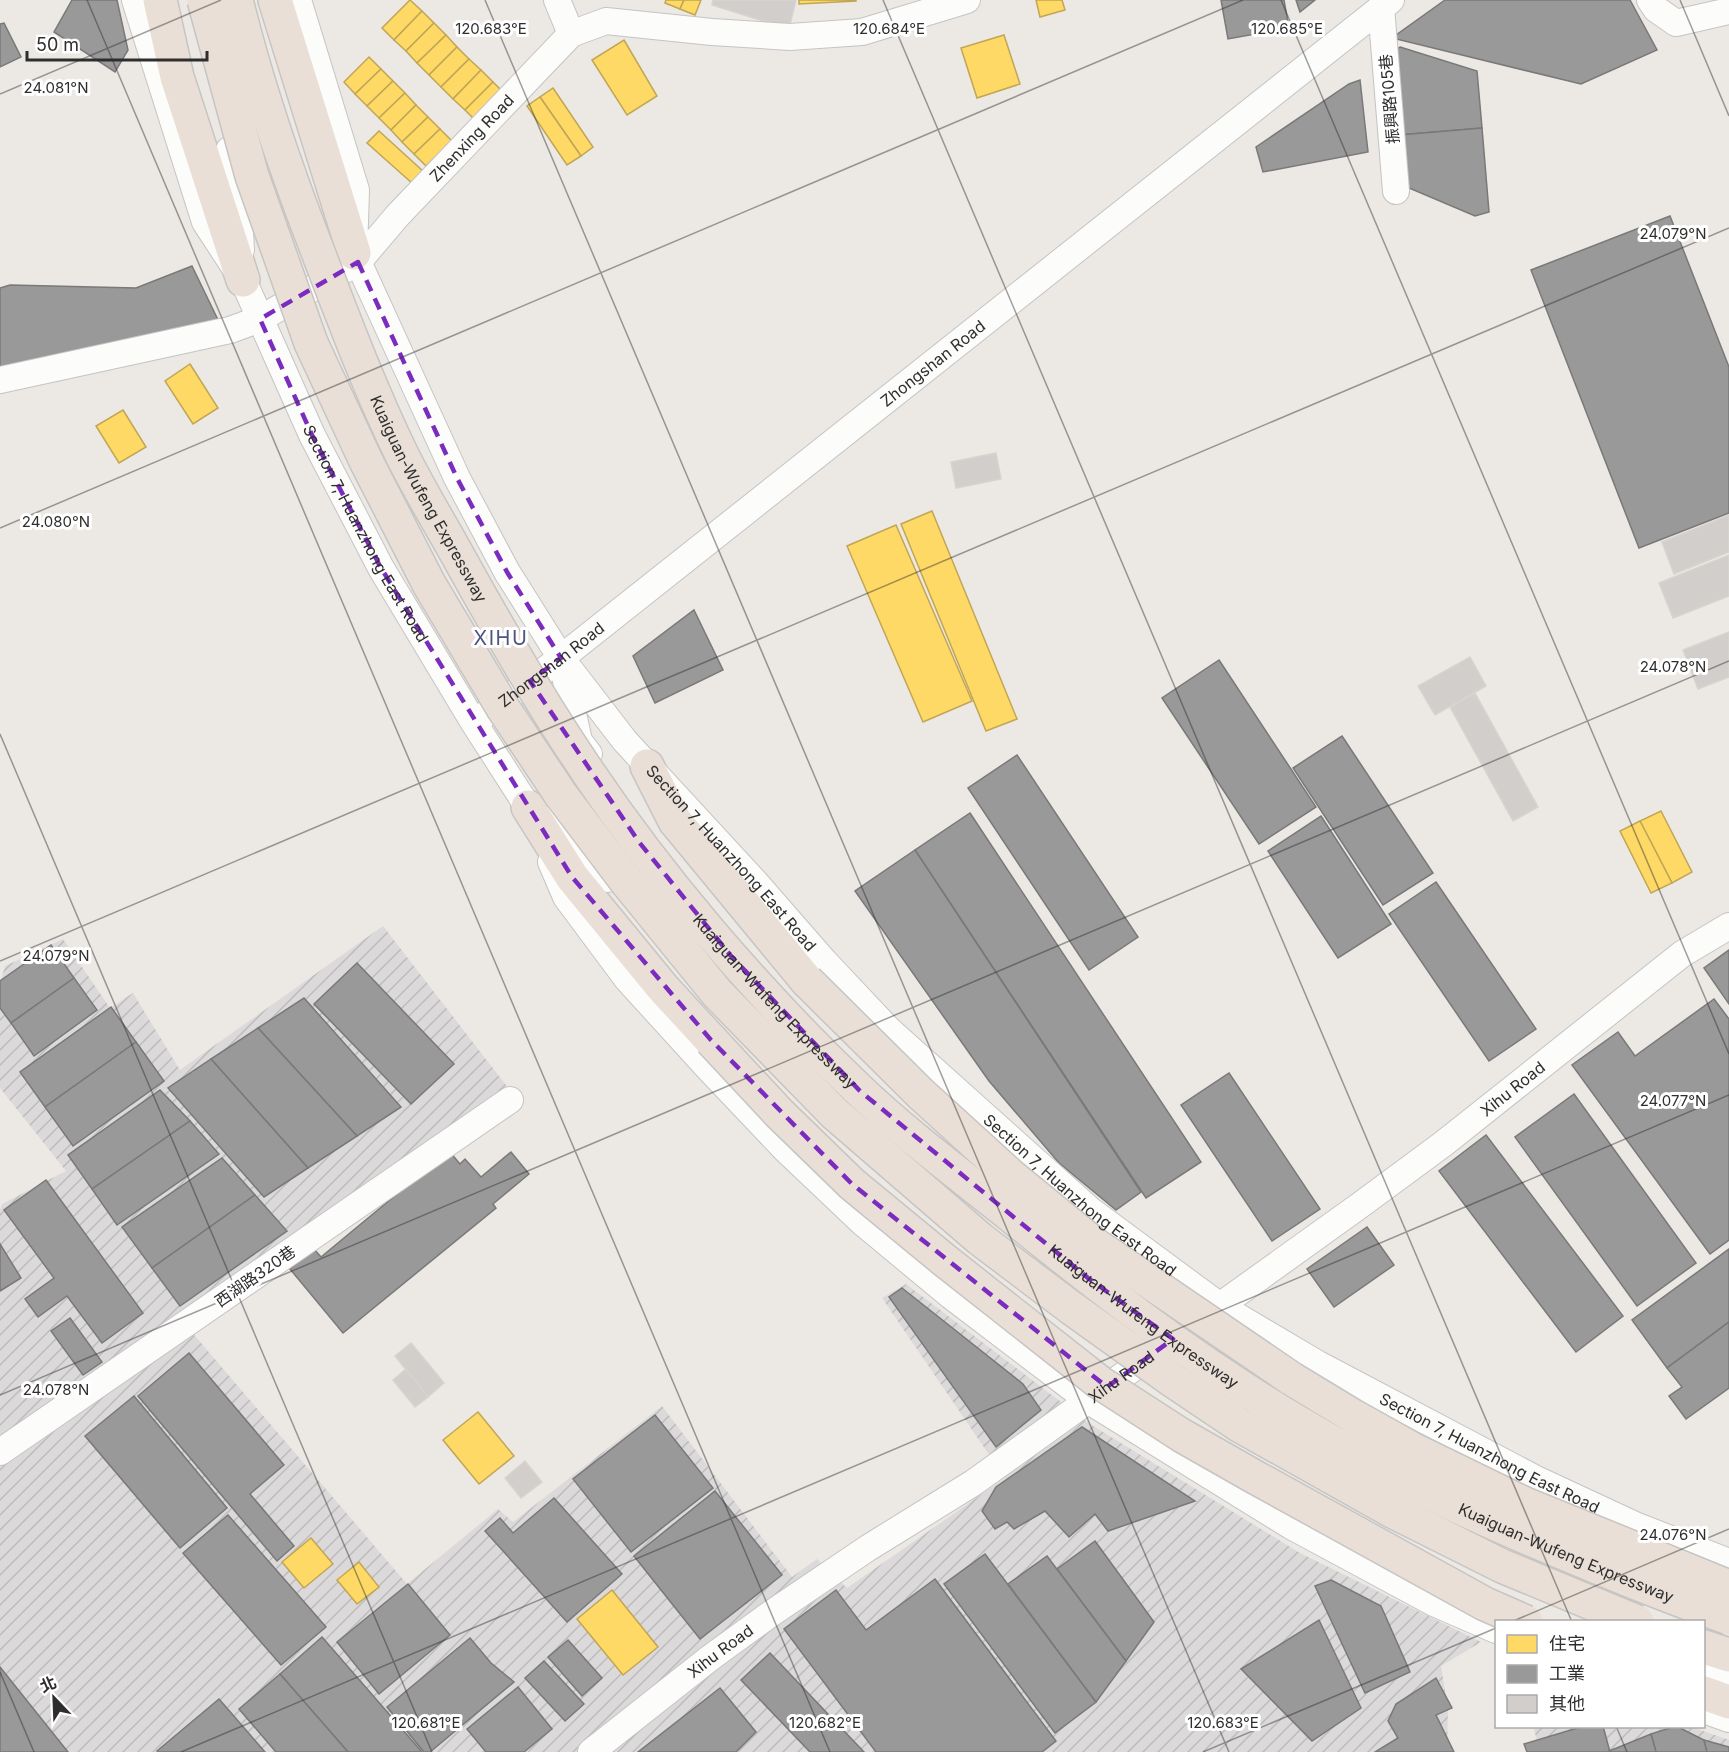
<svg xmlns="http://www.w3.org/2000/svg" width="1729" height="1752" viewBox="0 0 1729 1752" font-family="Inter,'Noto Sans TC',sans-serif">
<style>
.industrial{fill:url(#industrial-furrows)}
.homes{fill:#ffd966;stroke:#c0a655;stroke-width:1.5}
.industry{fill:#999;stroke:#797979;stroke-width:1.5}
.building{fill:#d1cecb;stroke:#d7d4d0;stroke-width:1.5}
.lines{fill:none;stroke-linecap:round;stroke-linejoin:round}
.minor-casing{stroke:#c5c4c5;stroke-width:28}
.highway-casing{stroke:#c6c5c4;stroke-width:36}
.minor{stroke:#fcfcfb;stroke-width:26}
.highway{stroke:#eadfd6;stroke-width:33}
.highway-bridge-casing{stroke:#c6c5c4;stroke-width:36;stroke-linecap:butt}
.highway-bridge{stroke:#eadfd6;stroke-width:33}
.marked{fill:none;stroke:#7b2cbf;stroke-width:4.5;stroke-dasharray:12 8;stroke-linejoin:round}
.ticks{fill:none;stroke:#2e2e2e;stroke-width:1.5;stroke-opacity:0.45}
.labels{text-anchor:middle;stroke-width:6;stroke-linejoin:round;paint-order:stroke}
.street-label{font-size:16px;fill:#2e2e2e;stroke:#fff}
.quarter-label{font-size:20px;letter-spacing:1.5px;fill:#4d5680;stroke:#fff}
.ticks-label{font-size:15px;text-anchor:middle;fill:#2e2e2e;stroke:#fff;stroke-width:6;stroke-linejoin:round;paint-order:stroke}
</style>
<defs>
<pattern id="industrial-furrows" width="10" height="10" patternUnits="userSpaceOnUse" patternTransform="scale(1.5)"><rect width="10" height="10" fill="#dcd9db"/><path d="M-1 1l2-2M0 10L10 0M9 11l2-2" fill="none" stroke="#bdbbbc"/></pattern>
</defs>
<rect width="100%" height="100%" fill="#ece8e4"/>
<!-- industrial -->
<g class="industrial">
<polygon points="383,926 509,1089 178,1316 407,1584 498,1509 513,1522 662,1406 792,1577 817,1559 847,1588 1005,1478 882,1298 906,1284 1090,1424 1300,1553 1481,1642 1441,1666 1448,1709 1447,1752 0,1752 0,1210 2,1204 66,1171 0,1088 0,983 5,966 63,939 110,1008 133,993 180,1070"/>
<polygon points="1533,1727 1692,1727 1729,1740 1729,1752 1541,1752"/>
</g>
<!-- homes -->
<g class="homes">
<polygon points="410,0 422,11 394,40 382,28"/>
<polygon points="666,0 684,0 680,9 665,3"/>
<polygon points="684,0 701,0 695,15 680,9"/>
<polygon points="799,0 856,0 856,1 799,4"/>
<polygon points="1036,0 1062,0 1065,10 1040,17"/>
<polygon points="422,11 434,23 406,51 394,40"/>
<polygon points="434,23 446,35 417,63 406,51"/>
<polygon points="446,35 457,47 429,75 417,63"/>
<polygon points="1004,35 1020,84 977,98 961,48"/>
<polygon points="624,40 657,96 627,115 592,60"/>
<polygon points="457,47 469,59 441,87 429,75"/>
<polygon points="369,57 381,69 355,94 344,82"/>
<polygon points="469,59 481,70 453,99 441,87"/>
<polygon points="381,69 393,81 367,106 355,94"/>
<polygon points="481,70 493,82 465,110 453,99"/>
<polygon points="393,81 405,93 379,118 367,106"/>
<polygon points="493,82 505,94 477,122 465,110"/>
<polygon points="553,88 593,147 581,156 540,97"/>
<polygon points="405,93 416,105 391,130 379,118"/>
<polygon points="540,97 581,156 567,165 527,106"/>
<polygon points="416,105 428,117 402,142 391,130"/>
<polygon points="428,117 440,129 414,154 402,142"/>
<polygon points="440,129 452,141 426,166 414,154"/>
<polygon points="379,131 424,172 413,184 367,143"/>
<polygon points="190,364 218,408 193,424 165,381"/>
<polygon points="123,410 146,447 119,463 96,426"/>
<polygon points="932,511 1017,719 986,731 901,524"/>
<polygon points="896,525 972,701 923,722 847,546"/>
<polygon points="1661,811 1692,872 1672,883 1640,821"/>
<polygon points="1640,821 1672,883 1651,893 1620,831"/>
<polygon points="478,1412 514,1456 479,1484 443,1440"/>
<polygon points="311,1538 333,1564 304,1588 282,1562"/>
<polygon points="359,1562 379,1587 357,1604 337,1580"/>
<polygon points="612,1590 658,1647 623,1675 577,1619"/>
</g>
<!-- industry -->
<g class="industry">
<polygon points="72,0 117,0 128,50 115,72 54,32"/>
<polygon points="1221,0 1284,0 1289,28 1228,39"/>
<polygon points="1296,0 1315,0 1300,12"/>
<polygon points="1445,0 1630,0 1657,50 1581,84 1392,38"/>
<polygon points="4,23 21,57 0,67 0,24"/>
<polygon points="1400,47 1477,71 1482,128 1399,135 1393,52"/>
<polygon points="1360,80 1368,152 1263,172 1256,147 1349,84"/>
<polygon points="1482,128 1489,212 1475,216 1402,185 1399,135"/>
<polygon points="1670,216 1729,367 1729,513 1639,548 1531,270"/>
<polygon points="192,266 220,324 0,372 0,288 10,285 136,288"/>
<polygon points="694,610 723,670 655,703 633,656"/>
<polygon points="1219,660 1316,807 1259,844 1162,698"/>
<polygon points="1342,736 1433,873 1383,905 1293,768"/>
<polygon points="1017,755 1138,937 1089,970 968,788"/>
<polygon points="970,813 1201,1162 1146,1198 915,850"/>
<polygon points="1321,816 1391,924 1338,958 1268,851"/>
<polygon points="915,850 1141,1192 1116,1210 1059,1163 989,1081 855,891"/>
<polygon points="1436,882 1536,1029 1489,1061 1389,914"/>
<polygon points="51,945 74,978 11,1023 0,1008 0,981"/>
<polygon points="1729,950 1729,1004 1704,968"/>
<polygon points="357,963 454,1064 411,1104 314,1004"/>
<polygon points="74,978 97,1010 34,1056 11,1023"/>
<polygon points="304,998 401,1107 357,1136 258,1028"/>
<polygon points="1714,999 1729,1019 1729,1240 1710,1254 1572,1065 1618,1032 1635,1056"/>
<polygon points="111,1007 136,1042 45,1107 20,1072"/>
<polygon points="258,1028 357,1136 308,1168 211,1059"/>
<polygon points="136,1042 164,1081 73,1146 45,1107"/>
<polygon points="211,1059 308,1168 264,1197 168,1088"/>
<polygon points="1229,1073 1320,1209 1272,1241 1181,1105"/>
<polygon points="160,1090 190,1121 92,1189 68,1155"/>
<polygon points="1574,1094 1696,1263 1637,1306 1515,1137"/>
<polygon points="190,1121 219,1154 117,1225 92,1189"/>
<polygon points="1486,1135 1623,1316 1576,1352 1439,1171"/>
<polygon points="449,1151 460,1164 465,1159 481,1177 511,1152 529,1174 493,1204 496,1208 343,1333 290,1269 314,1249 321,1257"/>
<polygon points="222,1158 255,1195 152,1268 122,1227"/>
<polygon points="46,1180 143,1313 102,1343 67,1296 38,1317 25,1299 54,1278 4,1210"/>
<polygon points="255,1195 287,1231 180,1306 152,1268"/>
<polygon points="1367,1227 1394,1265 1334,1307 1307,1269"/>
<polygon points="0,1244 21,1278 0,1291"/>
<polygon points="1729,1249 1729,1322 1667,1368 1632,1320"/>
<polygon points="902,1288 1023,1384 1041,1410 996,1447 889,1297"/>
<polygon points="70,1318 102,1362 83,1375 51,1331"/>
<polygon points="1729,1322 1729,1388 1686,1419 1669,1396 1682,1387 1667,1368"/>
<polygon points="189,1353 284,1465 250,1494 294,1546 277,1561 138,1396"/>
<polygon points="134,1396 227,1508 180,1548 85,1436"/>
<polygon points="655,1415 713,1488 631,1552 573,1479"/>
<polygon points="1082,1427 1195,1501 1108,1531 1095,1514 1069,1537 1045,1511 1014,1529 1007,1522 995,1529 982,1511 996,1487"/>
<polygon points="715,1491 782,1575 700,1639 634,1556"/>
<polygon points="554,1498 622,1574 567,1622 485,1531 500,1518 513,1533"/>
<polygon points="228,1515 326,1627 281,1665 183,1553"/>
<polygon points="1095,1541 1154,1622 1126,1661 1057,1569"/>
<polygon points="985,1554 1096,1702 1055,1733 944,1584"/>
<polygon points="1047,1556 1126,1661 1096,1702 1008,1584"/>
<polygon points="935,1579 1056,1741 1042,1752 876,1752 784,1629 836,1590 866,1630"/>
<polygon points="1331,1580 1381,1606 1410,1672 1365,1693 1315,1586"/>
<polygon points="408,1584 450,1635 379,1694 337,1642"/>
<polygon points="1319,1620 1361,1708 1312,1741 1241,1669"/>
<polygon points="322,1637 422,1752 348,1752 280,1674"/>
<polygon points="470,1638 491,1663 514,1682 430,1752 424,1752 387,1707"/>
<polygon points="568,1640 602,1678 582,1696 548,1657"/>
<polygon points="770,1653 864,1752 810,1752 741,1680"/>
<polygon points="544,1661 584,1704 565,1721 525,1678"/>
<polygon points="0,1667 68,1752 0,1752"/>
<polygon points="280,1674 348,1752 276,1752 239,1709"/>
<polygon points="1436,1678 1452,1708 1436,1715 1454,1752 1375,1752 1398,1738 1388,1721 1396,1704"/>
<polygon points="518,1687 552,1729 524,1752 486,1752 467,1729"/>
<polygon points="720,1688 756,1732 736,1752 638,1752"/>
<polygon points="219,1699 265,1752 158,1752 157,1751"/>
<polygon points="1584,1726 1603,1726 1610,1752 1527,1752 1524,1744"/>
<polygon points="1676,1726 1704,1740 1707,1752 1656,1752 1651,1734"/>
<polygon points="1651,1734 1656,1752 1610,1752 1609,1751"/>
<polygon points="1704,1740 1729,1747 1729,1752 1707,1752"/>
</g>
<!-- building -->
<g class="building">
<polygon points="713,0 796,0 789,29 712,5"/>
<polygon points="996,453 1001,479 956,488 951,462"/>
<polygon points="1729,515 1729,552 1674,574 1662,542"/>
<polygon points="1729,555 1729,596 1673,618 1659,583"/>
<polygon points="1729,632 1729,677 1698,689 1683,650"/>
<polygon points="1470,657 1486,686 1435,715 1418,686"/>
<polygon points="1475,693 1538,807 1513,821 1450,707"/>
<polygon points="411,1343 444,1383 428,1397 395,1356"/>
<polygon points="406,1369 428,1397 415,1407 393,1380"/>
<polygon points="525,1461 542,1482 521,1498 505,1478"/>
</g>
<g class="lines">
<defs>
<g id="minor">
<path id="s1" d="M135,0L205,222L243,280L312,435L381,568L474,723L528,807L535,823"/>
<path id="s2" d="M298,0L356,190L354,253L457,478L507,572L561,658L625,741L756,883L824,961L889,1030L1090,1210L1220,1306L1318,1364L1536,1479L1635,1525L1729,1562"/>
<polyline points="557,0 571,34"/>
<polyline points="1650,0 1656,9 1676,23 1729,11"/>
<polyline points="1381,7 1396,191"/>
<polyline points="229,150 237,178 241,250"/>
<path id="s3" d="M0,380L230,330L260,319L358,262L398,215L571,34L606,21L712,32L790,37L862,32L967,0"/>
<polyline points="563,667 579,741 589,754"/>
<path id="s4" d="M486,714L561,658L1391,0"/>
<polyline points="542,818 596,864 608,879"/>
<polyline points="551,862 566,897 627,979 709,1069 785,1149 863,1223 951,1296 1089,1401 1291,1526 1434,1603 1496,1630"/>
<polyline points="0,1452 510,1100"/>
<polyline points="1704,1670 1729,1678"/>
<polyline points="1704,1710 1729,1719"/>
<path id="s5" d="M591,1752L710,1658L769,1615L868,1548L973,1483L1359,1206L1443,1144L1682,954L1729,926"/>
</g>
<g id="highway">
<polyline points="160,0 177,77 243,280"/>
<polyline points="275,0 354,253"/>
<polyline points="647,766 675,821 807,981"/>
<polyline points="528,807 572,877 663,988 711,1040"/>
<polyline points="1704,1647 1729,1655"/>
<polyline points="1704,1693 1729,1702"/>
</g>
</defs>
<!-- minor casing -->
<use href="#minor" class="minor-casing"/>
<!-- highway casing -->
<use href="#highway" class="highway-casing"/>
<!-- minor -->
<use href="#minor" class="minor"/>
<!-- highway -->
<use href="#highway" class="highway"/>
<defs>
<g id="highway-bridge">
<polyline points="204,0 252,176 311,343 366,461 429,584 503,708 561,795 626,881 717,993 834,1113 980,1239 1070,1307 1172,1380 1239,1425 1394,1512 1502,1566 1637,1622"/>
<path id="s6" d="M236,0C257,86 286,170 318,252C344,320 370,389 402,455C419,489 439,522 458,556C495,623 533,690 576,754C653,872 756,992 858,1089C904,1133 959,1174 1009,1214C1101,1289 1196,1362 1299,1423C1388,1476 1482,1520 1578,1559C1628,1580 1678,1600 1729,1618"/>
<polyline points="807,981 921,1094 1011,1176 1094,1244 1292,1379 1353,1416 1412,1449 1525,1504 1729,1587"/>
<polyline points="711,1040 779,1113 852,1184 943,1259 1099,1382 1181,1435 1253,1476 1485,1604 1526,1622"/>
</g>
</defs>
<!-- highway-bridge casing -->
<use href="#highway-bridge" class="highway-bridge-casing"/>
<!-- highway-bridge -->
<use href="#highway-bridge" class="highway-bridge"/>
</g>
<!-- marked area -->
<path class="marked" d="M358,262L457,478L507,572L561,658L530,681L639,842L731,956L860,1091L1088,1278L1173,1339L1107,1387L852,1184L711,1040L572,877L381,568L312,435L260,319Z"/>
<!-- ticks -->
<path class="ticks" d="M87,0L830,1752M485,0L1229,1752M883,0L1572,1622M1281,0L1729,1054M1680,0L1729,116M0,94L221,0M0,528L1243,0M0,734L432,1752M0,961L1729,228M0,1395L1729,661M1511,1622L1729,1529M0,1672L34,1752M1616,1726L1627,1752M181,1752L1729,1095M1203,1752L1496,1628"/>
<g class="labels">
<!-- street labels -->
<g class="street-label">
<text transform="translate(1389 99) rotate(-95)" y="6">振興路105巷</text>
<text dy="6" stroke="none"><textPath href="#s3" startOffset="549">Zhenxing Road</textPath></text>
<text dy="6" stroke="none"><textPath href="#s4" startOffset="568">Zhongshan Road</textPath></text>
<text dy="6" stroke="none"><textPath href="#s6" startOffset="536">Kuaiguan-Wufeng Expressway</textPath></text>
<text dy="6" stroke="none"><textPath href="#s1" startOffset="584">Section 7, Huanzhong East Road</textPath></text>
<text dy="6" stroke="none"><textPath href="#s4" startOffset="82">Zhongshan Road</textPath></text>
<text dy="6" stroke="none"><textPath href="#s2" startOffset="980">Section 7, Huanzhong East Road</textPath></text>
<text dy="6" stroke="none"><textPath href="#s6" startOffset="1149">Kuaiguan-Wufeng Expressway</textPath></text>
<text dy="6" stroke="none"><textPath href="#s5" startOffset="1136">Xihu Road</textPath></text>
<text dy="6" stroke="none"><textPath href="#s2" startOffset="1466">Section 7, Huanzhong East Road</textPath></text>
<text transform="translate(255 1276) rotate(-35)" y="6">西湖路320巷</text>
<text dy="6" stroke="none"><textPath href="#s6" startOffset="1635">Kuaiguan-Wufeng Expressway</textPath></text>
<text dy="6" stroke="none"><textPath href="#s5" startOffset="650">Xihu Road</textPath></text>
<text dy="6" stroke="none"><textPath href="#s2" startOffset="1952">Section 7, Huanzhong East Road</textPath></text>
<text dy="6" stroke="none"><textPath href="#s6" startOffset="2121">Kuaiguan-Wufeng Expressway</textPath></text>
<text dy="6" stroke="none"><textPath href="#s5" startOffset="164">Xihu Road</textPath></text>
</g>
<!-- quarter labels -->
<g class="quarter-label">
<text x="501" y="645">XIHU</text>
</g>
</g>
<g class="ticks-label">
<text x="491" y="34">120.683°E</text>
<text x="889" y="34">120.684°E</text>
<text x="1287" y="34">120.685°E</text>
<text x="56" y="93">24.081°N</text>
<text x="1673" y="239">24.079°N</text>
<text x="56" y="527">24.080°N</text>
<text x="1673" y="672">24.078°N</text>
<text x="56" y="961">24.079°N</text>
<text x="1673" y="1106">24.077°N</text>
<text x="56" y="1395">24.078°N</text>
<text x="1673" y="1540">24.076°N</text>
<text x="426" y="1728">120.681°E</text>
<text x="825" y="1728">120.682°E</text>
<text x="1223" y="1728">120.683°E</text>
</g>
<!-- legend -->
<rect x="1495" y="1620" width="210" height="108" fill="#ffffff" stroke="#ababab" stroke-width="1.5"/>
<rect x="1507" y="1635" width="30" height="18" fill="#ffd966" stroke="#ababab" stroke-width="1.5"/>
<text x="1549" y="1650" font-size="18" fill="#2e2e2e">住宅</text>
<rect x="1507" y="1665" width="30" height="18" fill="#999999" stroke="#ababab" stroke-width="1.5"/>
<text x="1549" y="1680" font-size="18" fill="#2e2e2e">工業</text>
<rect x="1507" y="1695" width="30" height="18" fill="#d1cecb" stroke="#ababab" stroke-width="1.5"/>
<text x="1549" y="1710" font-size="18" fill="#2e2e2e">其他</text>
<!-- north arrow -->
<g transform="translate(54 1698) rotate(337)" stroke="#ffffff" stroke-width="4.5" paint-order="stroke">
<path d="M0-4.5L10 22L0 15L-10 22Z" fill="#2e2e2e"/>
<text y="-9" font-size="16" font-weight="bold" text-anchor="middle" fill="#2e2e2e">北</text>
</g>
<!-- scale -->
<path d="M27 51v9h180v-9" fill="none" stroke="#2e2e2e" stroke-width="3"/>
<text x="36" y="51" font-size="18" fill="#2e2e2e" stroke="#ffffff" stroke-width="4.5" paint-order="stroke">50 m</text>
</svg>
